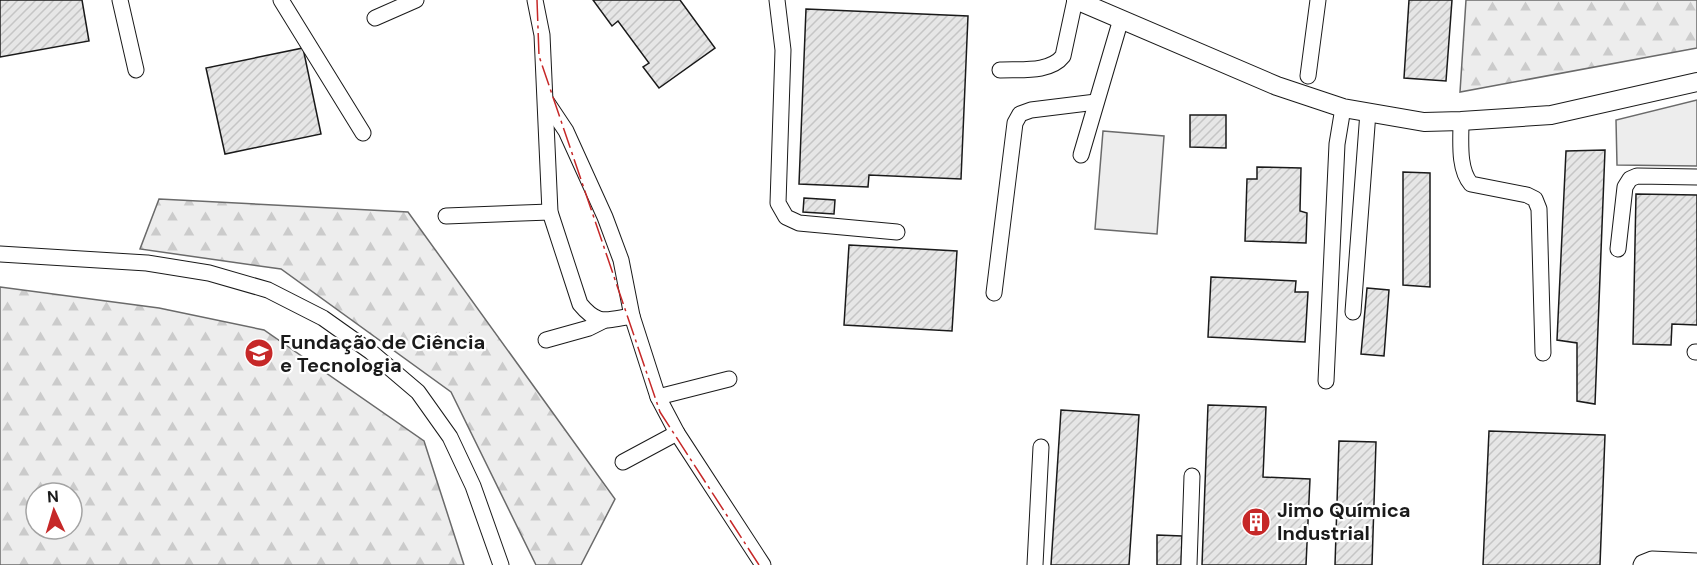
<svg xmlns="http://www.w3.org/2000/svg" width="1697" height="565" font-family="'DM Sans',sans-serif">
<defs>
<pattern id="forest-firs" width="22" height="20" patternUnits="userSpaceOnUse" patternTransform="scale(1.5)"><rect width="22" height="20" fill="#ededed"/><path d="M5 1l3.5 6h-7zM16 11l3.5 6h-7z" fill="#cbcbcb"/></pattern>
<pattern id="building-hatch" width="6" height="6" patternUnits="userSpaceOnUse" patternTransform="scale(1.5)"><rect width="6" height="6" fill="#e6e6e6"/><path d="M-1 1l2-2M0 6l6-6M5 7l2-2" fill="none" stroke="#c5c5c5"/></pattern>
</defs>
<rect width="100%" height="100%" fill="#fff"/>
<g fill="#ededed" stroke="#6a6a6a" stroke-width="1.5">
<polygon points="1697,100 1697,166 1617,165 1616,120"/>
<polygon points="1103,131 1164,136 1157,234 1095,229"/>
</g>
<g fill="url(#forest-firs)" stroke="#6a6a6a" stroke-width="1.5" fill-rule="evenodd">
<polygon points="1466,0 1697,0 1697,48 1460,92"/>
<polygon points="159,199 408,212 615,499 581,565 536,565 451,392 281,269 140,249"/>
<path d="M0,287l159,21 105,22 160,111 40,124h-464zM36,493h36v36h-36z"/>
</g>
<g fill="url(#building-hatch)" stroke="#1a1a1a" stroke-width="1.5">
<polygon points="0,0 82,0 89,41 0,57"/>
<polygon points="593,0 680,0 715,48 659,88 643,67 649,63 618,21 612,26"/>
<polygon points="1409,0 1452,0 1446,81 1404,78"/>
<polygon points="806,9 968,16 961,179 869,175 868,187 799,184"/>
<polygon points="303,48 321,134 225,154 206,68"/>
<polygon points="1190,115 1226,115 1226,148 1190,147"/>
<polygon points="1605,150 1595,404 1577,401 1577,343 1557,340 1566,151"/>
<polygon points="1257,167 1301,168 1300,211 1307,213 1306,243 1245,241 1247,179 1257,179"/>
<polygon points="1403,172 1430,173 1430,287 1403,285"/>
<polygon points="1636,194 1697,195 1697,325 1672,324 1671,345 1633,344"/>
<polygon points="804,198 835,200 834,214 803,212"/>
<polygon points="849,245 957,251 952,331 844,325"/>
<polygon points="1211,277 1296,281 1295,292 1308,292 1305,342 1208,337"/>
<polygon points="1367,288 1389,290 1384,356 1361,354"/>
<polygon points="1208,405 1266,407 1263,477 1310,479 1306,565 1202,565"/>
<polygon points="1061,410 1139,415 1129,565 1051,565"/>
<polygon points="1489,431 1605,435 1600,565 1483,565"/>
<polygon points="1339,441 1376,442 1372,565 1335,565"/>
<polygon points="1157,535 1182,536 1181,565 1157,565"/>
</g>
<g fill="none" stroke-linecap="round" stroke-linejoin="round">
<g stroke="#1a1a1a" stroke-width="17">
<g id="minor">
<polyline points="120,0 136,70"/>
<polyline points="281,0 363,133"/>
<path d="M535,0l7,35 8,177 30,92c18,22 26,16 52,12l26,81 19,36 86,132"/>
<polyline points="777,0 783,50 778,203 786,217 799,223 897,232"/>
<polyline points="375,18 416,0"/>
<path d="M1000,70c20,-1 50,3 63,-14l12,-56"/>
<polyline points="1308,76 1318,0"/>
<polyline points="546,101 566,131 605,217 621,260 632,316"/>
<path d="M1461,121c0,20 -3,48 10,63l56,11 8,4 4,10 4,144"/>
<polyline points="1081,155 1121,19"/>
<polyline points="446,216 550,212"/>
<polyline points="1618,249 1625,187 1630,179 1637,176 1697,177"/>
<polyline points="0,254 147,263 209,273 268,290 323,318 371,352 418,392 450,437 473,486 501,565"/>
<polyline points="994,293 1015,123 1020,114 1031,110 1096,102"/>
<polyline points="1353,312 1368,112"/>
<polyline points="546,340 589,328 603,321"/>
<polyline points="1695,352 1697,352"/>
<polyline points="1326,381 1337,144 1343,108"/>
<polyline points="658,397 729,379"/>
<polyline points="623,462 677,433"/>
<polyline points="1035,565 1041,447"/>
<polyline points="1189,565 1192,476"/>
<polyline points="1641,565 1642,563 1652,559 1697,561"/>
</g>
</g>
<g stroke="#1a1a1a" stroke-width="20">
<polyline id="major" points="1076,0 1277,86 1343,108 1424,122 1461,121 1551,115 1697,82"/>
</g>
<use href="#minor" stroke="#fff" stroke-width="15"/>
<use href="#major" stroke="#fff" stroke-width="18"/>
<polyline stroke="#c62828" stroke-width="1.5" stroke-dasharray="21 4.5 3 4.5" stroke-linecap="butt" points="537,0 539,56 660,412 759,565"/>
</g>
<defs>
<g id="university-disc" transform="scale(1.5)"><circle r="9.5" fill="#c62828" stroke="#fff"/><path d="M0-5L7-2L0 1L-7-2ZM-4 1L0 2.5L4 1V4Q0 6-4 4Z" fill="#fff"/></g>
<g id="building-disc" transform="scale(1.5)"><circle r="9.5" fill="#c62828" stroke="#fff"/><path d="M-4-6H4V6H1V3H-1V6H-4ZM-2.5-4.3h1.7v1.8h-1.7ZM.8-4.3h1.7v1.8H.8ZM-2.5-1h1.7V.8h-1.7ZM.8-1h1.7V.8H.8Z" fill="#fff"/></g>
</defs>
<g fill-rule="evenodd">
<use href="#university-disc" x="259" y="353"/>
<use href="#building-disc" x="1256" y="522"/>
</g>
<g text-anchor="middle" stroke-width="4.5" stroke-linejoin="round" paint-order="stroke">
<g font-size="20" font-weight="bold" fill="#1a1a1a" stroke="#fff" text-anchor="start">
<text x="280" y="349">Fundação de Ciência<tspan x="280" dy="23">e Tecnologia</tspan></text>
<text x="1277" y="517">Jimo Química<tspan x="1277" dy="23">Industrial</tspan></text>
</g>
</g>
<g transform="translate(54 511) rotate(356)"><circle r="28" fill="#ffffff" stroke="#a3a3a3" stroke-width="1.5"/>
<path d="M0-4.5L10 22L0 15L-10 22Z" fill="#c62828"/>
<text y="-9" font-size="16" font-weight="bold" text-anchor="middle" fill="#1a1a1a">N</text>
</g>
</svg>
